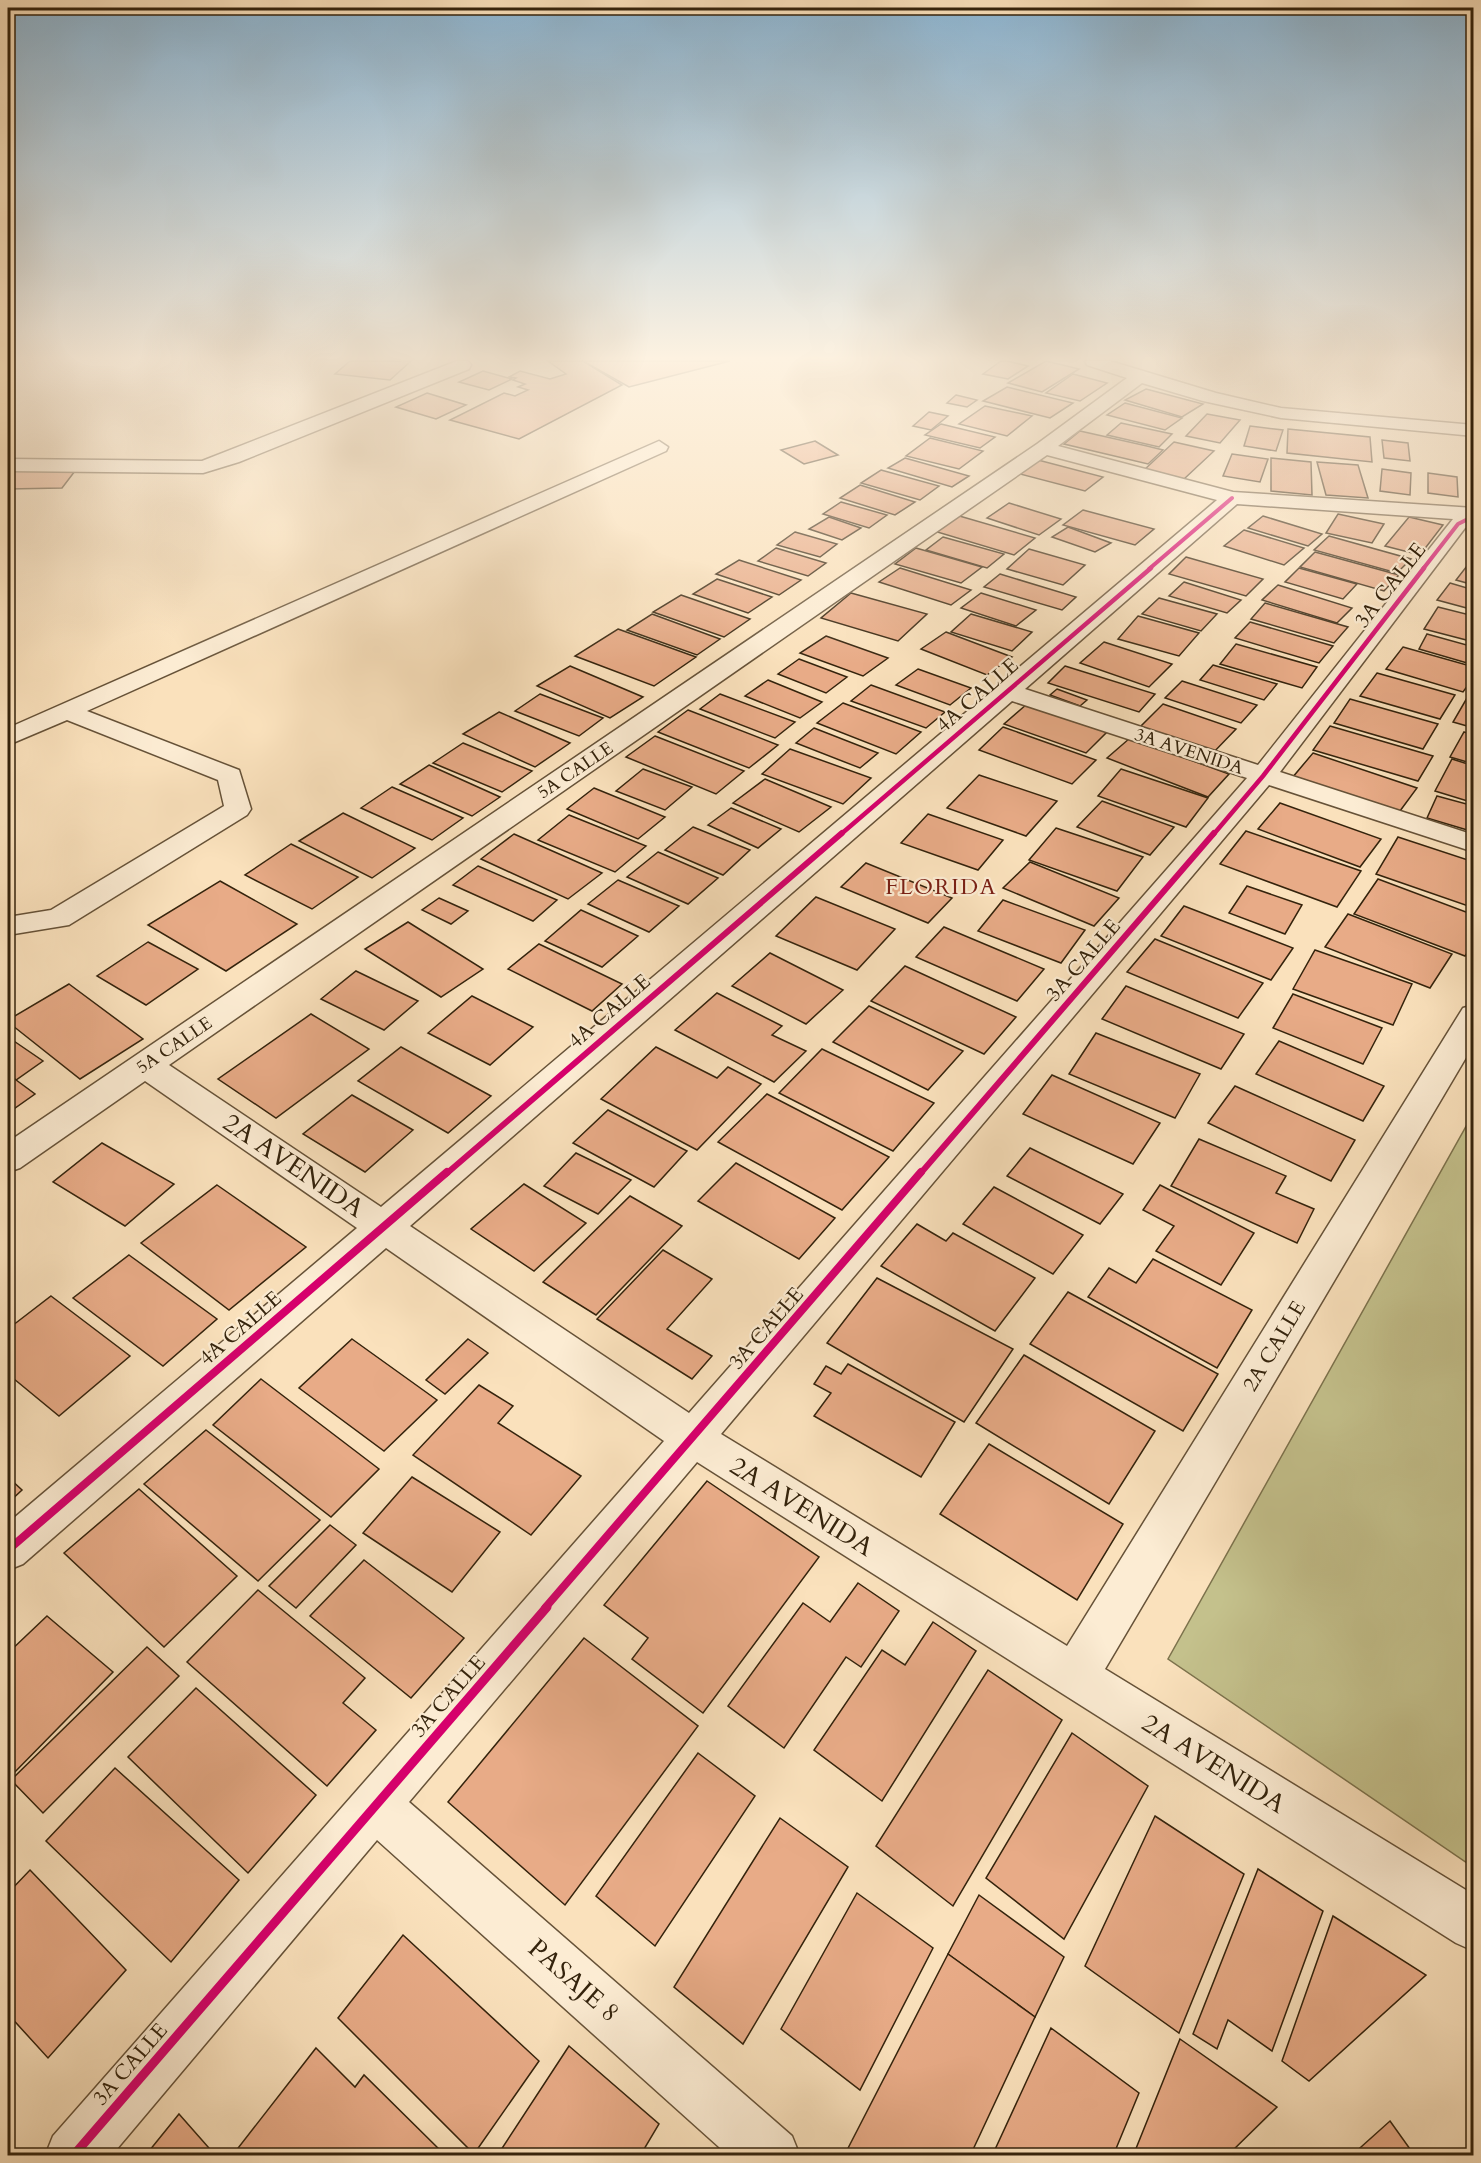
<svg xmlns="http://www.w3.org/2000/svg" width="1481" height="2163" font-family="Cardo,serif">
<rect width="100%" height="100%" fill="#fae1bc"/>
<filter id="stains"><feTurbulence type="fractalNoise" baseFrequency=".00333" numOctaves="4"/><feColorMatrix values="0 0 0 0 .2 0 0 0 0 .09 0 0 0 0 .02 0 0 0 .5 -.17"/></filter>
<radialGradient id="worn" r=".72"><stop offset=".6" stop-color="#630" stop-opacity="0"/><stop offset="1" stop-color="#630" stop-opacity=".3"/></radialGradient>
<polygon fill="#c4c18c" stroke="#7c724c" stroke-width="1.5" points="1473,1114 1473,1867 1168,1659"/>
<g fill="#e8ab87" stroke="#34230c" stroke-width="1.5">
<polygon points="350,361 411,361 390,380 335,374"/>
<polygon points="548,361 583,361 622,385 519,439 450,420 504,393 515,396 528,390 518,387 525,384 513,380 516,378 509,377 520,371 550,379 566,374"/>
<polygon points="583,361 730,361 629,387"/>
<polygon points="1001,361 1007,361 1028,366 1008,379 983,374"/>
<polygon points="1046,361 1079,369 1042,392 1008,383"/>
<polygon points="483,371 512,379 489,390 459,382"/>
<polygon points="1073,374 1107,383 1080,401 1046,393"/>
<polygon points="1007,387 1073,403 1050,418 983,401"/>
<polygon points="1146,389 1203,404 1182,417 1125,400"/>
<polygon points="427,393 466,405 436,419 396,407"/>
<polygon points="956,395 977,400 967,407 947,403"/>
<polygon points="1125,403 1182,418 1165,430 1107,415"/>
<polygon points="985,406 1032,416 1007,436 959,424"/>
<polygon points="929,412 948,416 931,430 913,426"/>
<polygon points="1207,414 1240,420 1220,443 1186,436"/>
<polygon points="1121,423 1172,434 1159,447 1107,435"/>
<polygon points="941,424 995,437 980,448 925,435"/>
<polygon points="1250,426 1283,430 1276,451 1244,446"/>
<polygon points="1288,429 1370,437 1372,462 1287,453"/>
<polygon points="1080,431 1147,446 1163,450 1148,464 1064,444"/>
<polygon points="930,438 983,451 959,469 906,456"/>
<polygon points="1382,440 1408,443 1410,461 1384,458"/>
<polygon points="815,441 838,455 804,464 781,450"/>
<polygon points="1174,442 1214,451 1184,479 1144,470"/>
<polygon points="1232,454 1268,459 1260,482 1223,476"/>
<polygon points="905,458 969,476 952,487 888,468"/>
<polygon points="1271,458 1311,462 1312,495 1271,491"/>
<polygon points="1038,460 1103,477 1085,491 1020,474"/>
<polygon points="1317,462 1358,465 1368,498 1326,495"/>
<polygon points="1382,469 1411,473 1410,495 1380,491"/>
<polygon points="881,470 939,486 920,500 861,483"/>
<polygon points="8,471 75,471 62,488 8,489"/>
<polygon points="1428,473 1457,477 1458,497 1428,493"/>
<polygon points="860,485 915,502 895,515 840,498"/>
<polygon points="841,502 887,515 869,528 823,514"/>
<polygon points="1009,503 1061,519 1039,535 987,518"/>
<polygon points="1083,510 1154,529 1135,545 1063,525"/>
<polygon points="1338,514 1384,524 1372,543 1326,533"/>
<polygon points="956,515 1035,538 1014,555 934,531"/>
<polygon points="1263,516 1322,534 1308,546 1248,528"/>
<polygon points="829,517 861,528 842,540 809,529"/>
<polygon points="1409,517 1443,525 1420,555 1385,546"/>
<polygon points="1068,527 1111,543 1095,552 1052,537"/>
<polygon points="1244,530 1304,548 1284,565 1224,546"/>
<polygon points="795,532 837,544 820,557 777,545"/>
<polygon points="1329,536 1411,559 1397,573 1314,550"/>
<polygon points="943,537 1004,554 987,568 926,550"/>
<polygon points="776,548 826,563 808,576 758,561"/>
<polygon points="916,548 982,567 961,583 895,564"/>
<polygon points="1029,549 1085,565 1063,585 1007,569"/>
<polygon points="1315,552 1399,575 1384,591 1300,567"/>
<polygon points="1186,557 1263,579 1246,596 1169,574"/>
<polygon points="739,560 801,580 779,595 716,574"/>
<polygon points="1470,562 1474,563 1474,585 1456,580"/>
<polygon points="900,568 971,590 951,605 879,582"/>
<polygon points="1299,568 1357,584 1343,599 1285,582"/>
<polygon points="1000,574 1076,597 1062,610 984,587"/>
<polygon points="717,579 772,597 748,613 693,594"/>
<polygon points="1184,582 1241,600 1227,613 1169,596"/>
<polygon points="1450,583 1474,590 1474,610 1437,600"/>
<polygon points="1278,585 1352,608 1337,623 1262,600"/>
<polygon points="851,593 927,614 898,641 821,618"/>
<polygon points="981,593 1036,610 1016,626 961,608"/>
<polygon points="681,595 750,619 724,637 653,612"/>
<polygon points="1159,598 1217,614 1201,631 1142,614"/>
<polygon points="1265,603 1348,627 1334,643 1251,619"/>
<polygon points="1438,607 1474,616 1474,642 1424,629"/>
<polygon points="652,614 720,639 697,655 627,630"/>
<polygon points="971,614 1032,632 1012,651 951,632"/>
<polygon points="1138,616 1199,633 1179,656 1118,639"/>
<polygon points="1250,622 1333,646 1319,663 1235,638"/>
<polygon points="618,629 696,657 654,686 575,656"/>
<polygon points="946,632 1012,657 987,675 921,649"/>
<polygon points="1427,634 1474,647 1474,665 1419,649"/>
<polygon points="826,636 888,658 863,676 800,653"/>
<polygon points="1104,642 1172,664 1149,687 1080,663"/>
<polygon points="1236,644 1317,667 1302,688 1220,664"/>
<polygon points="1403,647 1474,667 1474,677 1463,692 1386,669"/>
<polygon points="799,659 847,677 826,693 778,674"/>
<polygon points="1213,665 1277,684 1264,700 1200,680"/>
<polygon points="570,666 643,697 610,718 537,686"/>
<polygon points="1065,666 1155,694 1139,712 1048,683"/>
<polygon points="918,669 971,688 950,705 896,685"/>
<polygon points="1377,673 1455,695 1440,719 1360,696"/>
<polygon points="768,680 822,702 800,718 745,696"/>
<polygon points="1182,681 1257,705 1241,723 1165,698"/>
<polygon points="871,685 945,712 926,728 851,701"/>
<polygon points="1057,689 1087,700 1080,706 1050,695"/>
<polygon points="540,694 603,718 579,736 515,711"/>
<polygon points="720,694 795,722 775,738 700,709"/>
<polygon points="1467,698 1474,700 1474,728 1453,722"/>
<polygon points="1350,699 1438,724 1423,749 1334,723"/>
<polygon points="843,703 921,732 896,754 817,723"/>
<polygon points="1027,704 1107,732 1086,753 1004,724"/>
<polygon points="1163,704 1236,729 1212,754 1139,728"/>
<polygon points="688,710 778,745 749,768 658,732"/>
<polygon points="499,712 570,743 535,767 463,734"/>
<polygon points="1330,726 1433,756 1418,781 1313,750"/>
<polygon points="1003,727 1096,760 1072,784 979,750"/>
<polygon points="814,728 878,753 860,768 796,743"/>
<polygon points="1464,732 1474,735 1474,764 1450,757"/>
<polygon points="655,736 744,771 716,794 626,757"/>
<polygon points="1130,738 1229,774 1208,797 1107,758"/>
<polygon points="463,743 532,771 502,792 433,763"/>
<polygon points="790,749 871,778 843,804 762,774"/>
<polygon points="1313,753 1417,788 1397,815 1292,778"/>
<polygon points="1452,759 1474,766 1474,803 1435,791"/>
<polygon points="429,765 500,797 472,816 400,784"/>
<polygon points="643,769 692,787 665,810 616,791"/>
<polygon points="1121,769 1208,798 1186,827 1098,796"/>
<polygon points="979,775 1057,801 1026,836 947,808"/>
<polygon points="765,779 831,807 799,832 733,803"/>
<polygon points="392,787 463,818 432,840 361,808"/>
<polygon points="594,788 665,817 638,839 567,809"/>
<polygon points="1437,796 1474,806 1474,832 1427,818"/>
<polygon points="1102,801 1174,827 1150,855 1077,827"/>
<polygon points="1280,803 1381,839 1360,867 1258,829"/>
<polygon points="731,808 781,829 758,848 708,825"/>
<polygon points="343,813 415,848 372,878 299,841"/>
<polygon points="928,814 1003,840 978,870 901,843"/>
<polygon points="569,815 646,846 615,872 538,840"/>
<polygon points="693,827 750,850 723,875 665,850"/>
<polygon points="1056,828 1143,857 1117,891 1029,860"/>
<polygon points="1246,831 1361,871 1337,907 1220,864"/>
<polygon points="514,834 602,873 568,899 481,859"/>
<polygon points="1398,837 1474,862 1474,908 1376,874"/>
<polygon points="291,844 358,877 312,909 245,875"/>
<polygon points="658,852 718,878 688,904 627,877"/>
<polygon points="1030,862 1119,898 1094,926 1003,888"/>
<polygon points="866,863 952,898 928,923 841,887"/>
<polygon points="478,866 557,900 533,921 453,885"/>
<polygon points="1378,879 1474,915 1474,943 1465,956 1354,914"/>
<polygon points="618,880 646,892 679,906 649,932 588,904"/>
<polygon points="220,881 297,924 226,971 148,925"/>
<polygon points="1247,886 1302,905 1285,934 1229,913"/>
<polygon points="816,897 895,929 857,970 776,936"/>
<polygon points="439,898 468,911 451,924 422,910"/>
<polygon points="1003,900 1085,930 1061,963 978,931"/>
<polygon points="1184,906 1293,948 1271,980 1161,936"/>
<polygon points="581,910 638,936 602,967 545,941"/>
<polygon points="1348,914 1452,954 1430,988 1325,947"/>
<polygon points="408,922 483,969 441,997 365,949"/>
<polygon points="944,927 1044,969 1017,1001 916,957"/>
<polygon points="1155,939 1263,983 1238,1018 1127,972"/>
<polygon points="148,942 198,969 146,1005 97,976"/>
<polygon points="539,944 622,984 592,1011 508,969"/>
<polygon points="1315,950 1412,984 1393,1025 1293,989"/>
<polygon points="770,953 843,990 806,1024 732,986"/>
<polygon points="905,966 1016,1017 984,1054 871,1001"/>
<polygon points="356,971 418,1001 384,1030 321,999"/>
<polygon points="69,984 143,1039 80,1079 8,1022 8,1020"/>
<polygon points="1126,986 1244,1034 1221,1069 1102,1019"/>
<polygon points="717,993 782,1026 772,1035 806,1051 774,1082 675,1030"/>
<polygon points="1293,994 1382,1028 1363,1064 1273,1028"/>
<polygon points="472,996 533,1027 490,1065 428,1033"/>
<polygon points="869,1006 963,1051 928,1090 833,1042"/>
<polygon points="311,1014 369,1049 276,1118 218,1079"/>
<polygon points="1096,1033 1200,1074 1175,1118 1069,1074"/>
<polygon points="8,1037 43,1061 16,1080 8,1074"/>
<polygon points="1279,1041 1384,1086 1363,1121 1256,1074"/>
<polygon points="401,1047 491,1096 448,1133 358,1081"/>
<polygon points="656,1047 717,1078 728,1067 761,1084 697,1150 601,1099"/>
<polygon points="822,1049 934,1103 893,1151 779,1093"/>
<polygon points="8,1074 35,1094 8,1113"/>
<polygon points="1052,1075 1160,1123 1133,1164 1023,1114"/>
<polygon points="1235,1086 1355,1140 1331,1181 1208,1123"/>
<polygon points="767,1094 889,1157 842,1210 718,1142"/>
<polygon points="352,1095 413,1130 365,1172 303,1134"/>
<polygon points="608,1110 687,1151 654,1187 573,1143"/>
<polygon points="1199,1139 1286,1176 1276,1193 1314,1209 1297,1243 1171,1186"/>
<polygon points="102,1143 174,1184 125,1226 53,1182"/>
<polygon points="1030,1148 1123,1194 1100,1224 1007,1176"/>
<polygon points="576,1153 631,1180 598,1214 544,1186"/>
<polygon points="736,1163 835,1218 799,1259 698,1201"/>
<polygon points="524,1184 586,1223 534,1271 471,1229"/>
<polygon points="217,1185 306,1247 229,1310 141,1243"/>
<polygon points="1160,1185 1254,1233 1221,1285 1156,1251 1174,1226 1143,1210"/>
<polygon points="994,1187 1083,1235 1053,1274 963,1224"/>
<polygon points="630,1196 682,1226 596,1315 543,1282"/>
<polygon points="917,1224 946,1241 953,1233 1035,1278 995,1331 881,1266"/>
<polygon points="663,1250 712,1279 667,1329 712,1356 692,1379 597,1319"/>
<polygon points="129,1255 217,1319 163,1366 73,1298"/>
<polygon points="1153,1259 1252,1310 1217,1368 1088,1297 1109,1268 1136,1283"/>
<polygon points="877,1278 1013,1349 964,1422 827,1343"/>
<polygon points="1068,1292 1218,1374 1183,1431 1030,1344"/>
<polygon points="51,1296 130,1356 59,1416 8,1374 8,1329"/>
<polygon points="352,1339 437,1400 384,1451 299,1388"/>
<polygon points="468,1339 488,1353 445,1394 426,1380"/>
<polygon points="1024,1355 1155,1431 1109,1504 976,1423"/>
<polygon points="848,1364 955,1422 921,1477 814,1416 831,1393 814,1384 826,1366 841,1374"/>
<polygon points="261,1379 379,1469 331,1517 213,1425"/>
<polygon points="479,1385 513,1406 498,1423 581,1476 531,1535 413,1455"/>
<polygon points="206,1430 320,1520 258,1581 144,1484"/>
<polygon points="989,1444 1123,1524 1077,1600 940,1514"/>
<polygon points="8,1477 22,1490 8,1503"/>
<polygon points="412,1477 500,1532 452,1592 363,1533"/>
<polygon points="707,1481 819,1557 703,1713 632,1659 648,1638 604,1605"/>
<polygon points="139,1489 237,1576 164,1647 64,1553"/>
<polygon points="330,1525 356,1545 296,1608 269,1586"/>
<polygon points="364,1560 464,1638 411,1698 310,1616"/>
<polygon points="858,1583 899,1611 861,1667 846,1657 784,1748 728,1706 803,1603 830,1622"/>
<polygon points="258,1590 365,1678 343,1703 376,1730 327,1786 187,1662"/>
<polygon points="47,1616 113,1672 8,1779 8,1653"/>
<polygon points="933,1622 976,1651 882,1801 814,1750 882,1650 905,1665"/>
<polygon points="584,1638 698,1726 565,1905 448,1802"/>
<polygon points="147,1647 179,1676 43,1813 11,1780"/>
<polygon points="988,1670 1062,1720 953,1906 876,1846"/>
<polygon points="196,1688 316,1795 248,1873 128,1757"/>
<polygon points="1072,1733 1148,1786 1064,1939 986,1878"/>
<polygon points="698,1753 755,1796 655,1946 596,1896"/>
<polygon points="115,1768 239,1880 171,1962 46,1841"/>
<polygon points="1155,1816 1244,1874 1179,2033 1085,1966"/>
<polygon points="780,1818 848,1867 743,2044 674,1987"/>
<polygon points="1258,1869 1323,1911 1272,2051 1228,2020 1217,2049 1193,2034"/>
<polygon points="30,1870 126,1970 48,2058 8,2014 8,1893"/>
<polygon points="857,1893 933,1948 860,2090 781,2029"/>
<polygon points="979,1895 1064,1957 1035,2017 948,1954"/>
<polygon points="1333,1916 1426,1975 1309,2081 1282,2061"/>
<polygon points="403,1935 539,2061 474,2154 338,2018"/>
<polygon points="948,1954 1035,2017 970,2156 844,2156"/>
<polygon points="1051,2028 1139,2093 1113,2156 992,2156"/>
<polygon points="1180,2039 1277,2107 1227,2156 1133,2156"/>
<polygon points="569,2046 659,2124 640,2156 497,2156"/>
<polygon points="316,2048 355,2087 364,2075 446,2156 238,2156 235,2152"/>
<polygon points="179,2114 216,2156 145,2156"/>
<polygon points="1390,2121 1415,2156 1351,2156"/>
</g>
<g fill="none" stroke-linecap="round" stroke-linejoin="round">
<g stroke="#665238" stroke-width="3">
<g id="minor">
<polygon points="457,361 468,361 471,365 469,369 239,462 203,473 8,471 8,459 202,461"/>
<path d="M1085,361h25l106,32 65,15 193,17v11l-193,-18 -78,-17 -61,-18 -84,63 175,46 241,16v16l-9,4 -185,244 194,63v17l-205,-67 -548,649 346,212 396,-638 11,-3v39l-369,625 369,226v56l-18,-8 -759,-481 -288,340 383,334 8,20h-71l-352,-316 -266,316h-66l8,-20 611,-695 -278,-193 -363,316 -15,6v-47l349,-295 -212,-147 -125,87 -12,4v-30l1029,-698 90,-66 -40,-13zM1047,455l170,45 -836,707 -212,-142zM1237,504l216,15 -195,246 -233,-76zM1012,701l235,77 -558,635 -279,-187z"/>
<polygon points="659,441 668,447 666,451 87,711 239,770 251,809 247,815 69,925 8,935 8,917 51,910 224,806 218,780 67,720 8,745 8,728"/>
</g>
</g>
<use href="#minor" fill="#fcecd3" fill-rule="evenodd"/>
<g stroke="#fcecd3" stroke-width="6">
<g id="cycleway-far4">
<polyline points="1149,569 1232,498"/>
<polyline points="1423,569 1458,524 1474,516"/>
</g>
</g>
<g stroke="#fcecd3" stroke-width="8">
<g id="cycleway-far3">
<polyline points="840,835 1151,568"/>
<polyline points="1213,835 1263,776 1424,568"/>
</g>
</g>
<g stroke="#fcecd3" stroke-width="10">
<g id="cycleway-far2">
<polyline points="446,1174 842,833"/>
<polyline points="920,1174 1214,833"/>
</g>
</g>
<g stroke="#fcecd3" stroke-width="11">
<g id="cycleway-far1">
<polyline points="8,1550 447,1172"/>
<polyline points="545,1608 921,1172"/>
</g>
</g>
<g stroke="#fcecd3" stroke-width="13">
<polyline id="cycleway" points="73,2156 547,1607"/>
</g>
<use href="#cycleway-far4" stroke="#d6006c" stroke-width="4"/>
<use href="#cycleway-far3" stroke="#d6006c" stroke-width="4.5"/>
<use href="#cycleway-far2" stroke="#d6006c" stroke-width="6"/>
<use href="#cycleway-far1" stroke="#d6006c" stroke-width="8"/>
<use href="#cycleway" stroke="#d6006c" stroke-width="9"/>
</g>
<linearGradient id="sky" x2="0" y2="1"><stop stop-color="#8cb7d6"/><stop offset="0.54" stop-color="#fdf2e1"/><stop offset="1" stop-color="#fdf2e1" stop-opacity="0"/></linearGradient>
<rect width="1481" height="664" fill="url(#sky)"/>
<g text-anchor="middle" stroke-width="4.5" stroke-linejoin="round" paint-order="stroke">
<g font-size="18" fill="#34230c" stroke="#fcecd3">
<text transform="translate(1189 751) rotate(18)" y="6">3A AVENIDA</text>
<text transform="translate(575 770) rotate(-34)" y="6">5A CALLE</text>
<text transform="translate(174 1045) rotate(-34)" y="6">5A CALLE</text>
</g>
<g font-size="21" fill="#34230c" stroke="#fcecd3">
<text transform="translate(1390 585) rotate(-52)" y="7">3A CALLE</text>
<text transform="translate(977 695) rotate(-41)" y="7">4A CALLE</text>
<text transform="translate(1083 960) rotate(-49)" y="7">3A CALLE</text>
<text transform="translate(609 1011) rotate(-41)" y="7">4A CALLE</text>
<text transform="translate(240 1328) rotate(-41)" y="7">4A CALLE</text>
<text transform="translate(766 1328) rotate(-49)" y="7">3A CALLE</text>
<text transform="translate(1274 1346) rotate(-59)" y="7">2A CALLE</text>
<text transform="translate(448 1696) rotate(-49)" y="7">3A CALLE</text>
<text transform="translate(130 2064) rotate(-49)" y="7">3A CALLE</text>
</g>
<g font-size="22" letter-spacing="1.5" fill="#7a1f14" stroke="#fcecd3">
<text x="941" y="894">FLORIDA</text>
</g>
<g font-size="26" fill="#34230c" stroke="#fcecd3">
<text transform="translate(294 1165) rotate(34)" y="9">2A AVENIDA</text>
<text transform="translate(802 1506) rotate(32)" y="9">2A AVENIDA</text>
<text transform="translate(1214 1763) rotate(32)" y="9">2A AVENIDA</text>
<text transform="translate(574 1980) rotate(41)" y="9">PASAJE 8</text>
</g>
</g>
<rect width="1481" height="2163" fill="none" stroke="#fae1bc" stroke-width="30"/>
<rect x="9" y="9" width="1463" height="2145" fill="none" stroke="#34230c" stroke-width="3"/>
<rect x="15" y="15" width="1451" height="2133" fill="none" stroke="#34230c" stroke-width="1.5"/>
<rect width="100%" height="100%" filter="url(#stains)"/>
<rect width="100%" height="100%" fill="url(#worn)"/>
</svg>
